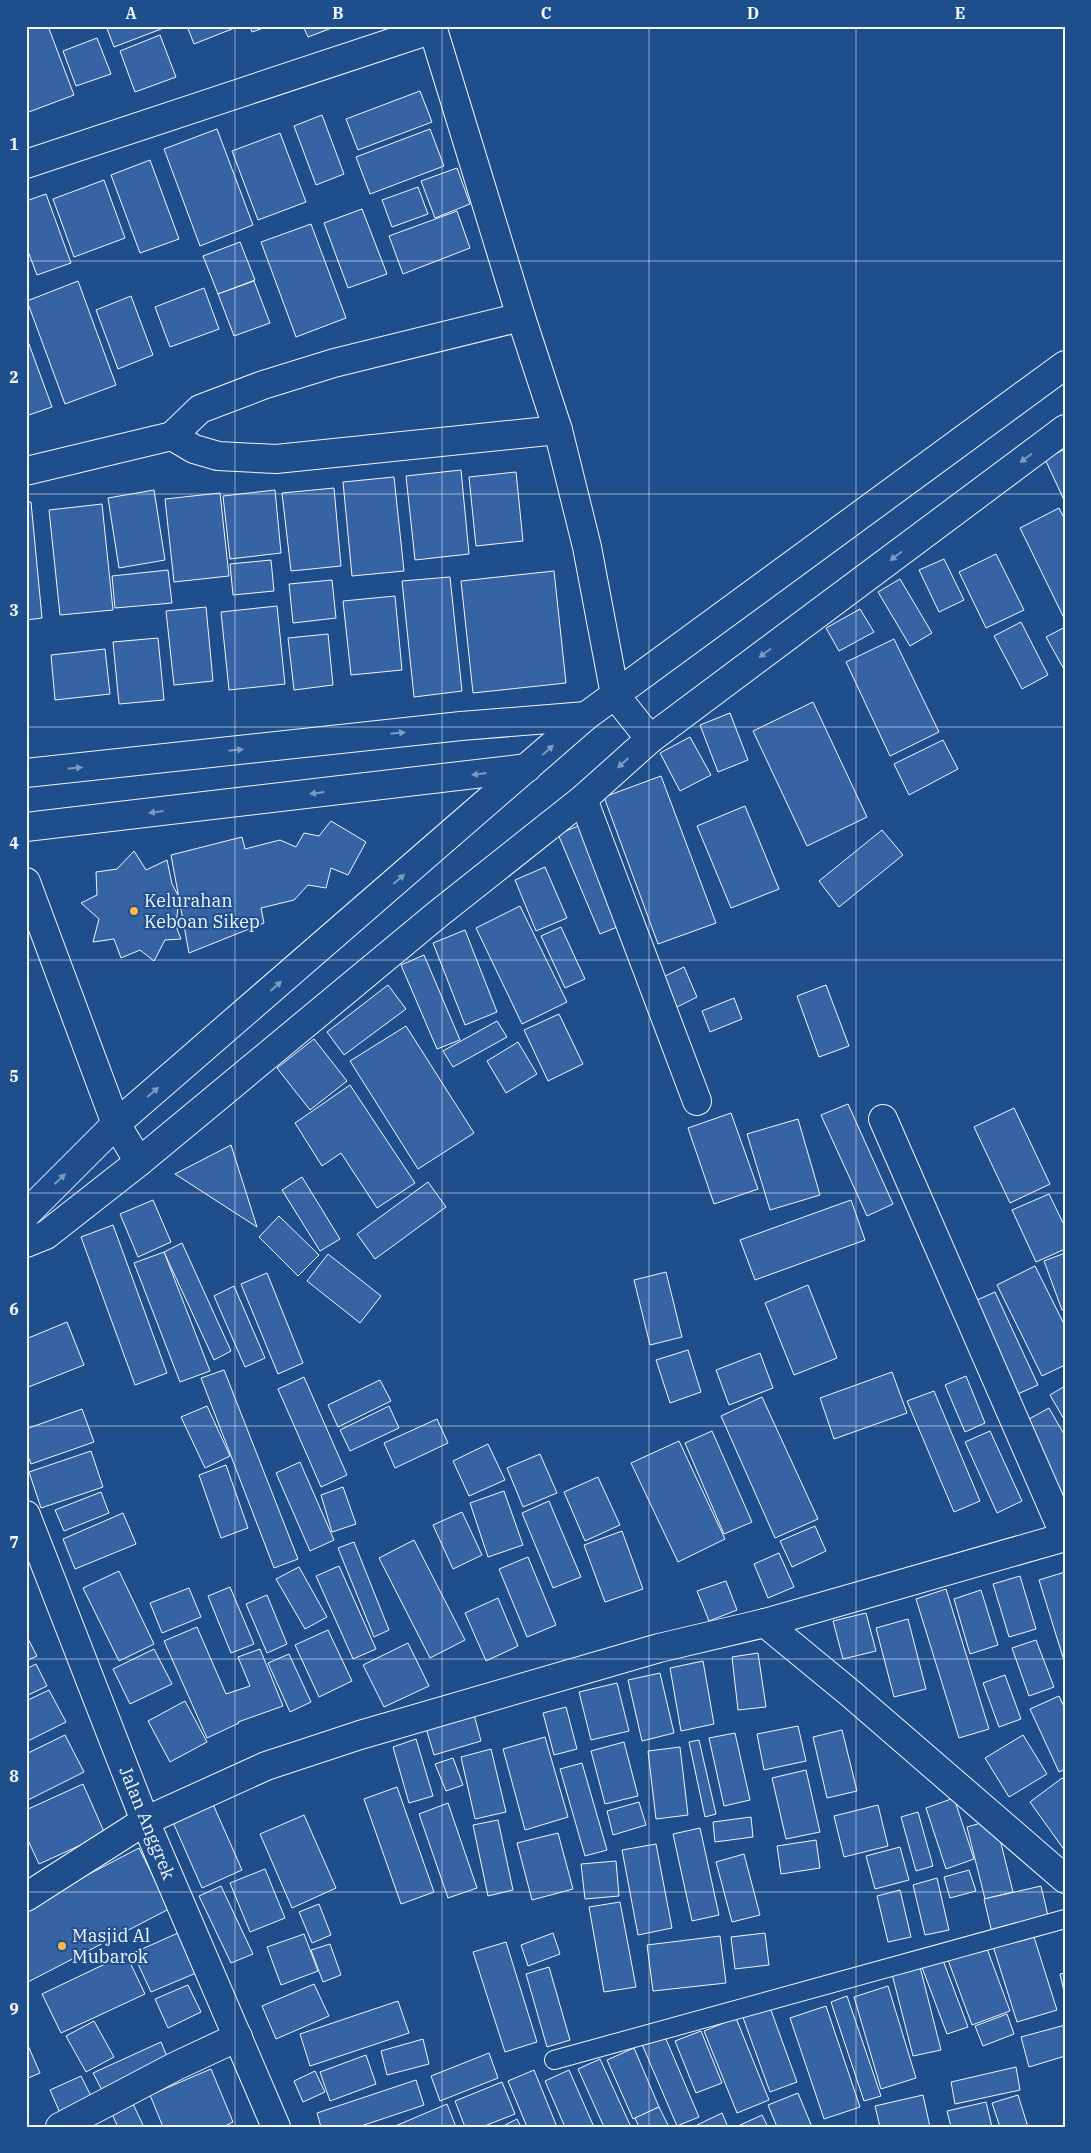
<svg xmlns="http://www.w3.org/2000/svg" width="1091" height="2153" font-family="'IBM Plex Serif',serif">
<rect width="100%" height="100%" fill="#1f4e8c"/>
<g fill="#3563a3" stroke="#f2f6ff">
<polygon points="33,26 48,26 74,95 26,113 26,29"/>
<polygon points="106,26 169,26 114,47"/>
<polygon points="187,26 237,26 237,27 194,44"/>
<polygon points="250,26 269,26 252,32"/>
<polygon points="303,26 337,26 308,37"/>
<polygon points="160,35 176,77 135,92 120,51"/>
<polygon points="97,38 111,74 76,86 63,51"/>
<polygon points="420,91 432,122 358,150 346,119"/>
<polygon points="322,115 344,174 316,185 294,126"/>
<polygon points="217,129 253,225 200,246 164,149"/>
<polygon points="430,129 444,166 370,194 356,157"/>
<polygon points="280,133 306,202 258,220 232,151"/>
<polygon points="150,160 179,239 140,253 111,175"/>
<polygon points="457,168 470,204 435,218 421,181"/>
<polygon points="104,180 125,238 74,257 53,199"/>
<polygon points="418,187 428,214 392,227 382,200"/>
<polygon points="46,194 71,263 37,275 26,246 26,201"/>
<polygon points="362,209 387,274 348,288 324,223"/>
<polygon points="457,211 470,248 403,274 389,236"/>
<polygon points="311,224 346,318 296,337 261,242"/>
<polygon points="240,242 255,280 218,294 203,256"/>
<polygon points="78,281 116,385 65,404 27,301"/>
<polygon points="254,281 270,323 234,336 218,294"/>
<polygon points="204,288 219,329 170,347 155,307"/>
<polygon points="131,296 153,355 118,369 96,310"/>
<polygon points="26,336 52,407 26,416"/>
<polygon points="1065,449 1065,500 1064,500 1045,459"/>
<polygon points="461,470 469,554 415,560 406,476"/>
<polygon points="516,472 523,541 476,546 469,477"/>
<polygon points="394,477 404,571 352,576 343,482"/>
<polygon points="334,488 341,566 291,571 282,493"/>
<polygon points="154,490 165,560 119,568 108,498"/>
<polygon points="275,490 281,553 230,559 223,496"/>
<polygon points="220,493 229,576 174,582 165,499"/>
<polygon points="26,502 31,502 42,618 26,620"/>
<polygon points="102,504 113,610 60,615 49,510"/>
<polygon points="1059,508 1065,520 1064,618 1020,528"/>
<polygon points="996,554 1024,610 986,628 959,572"/>
<polygon points="944,559 964,600 939,612 919,570"/>
<polygon points="271,560 274,591 233,595 230,564"/>
<polygon points="168,570 172,603 115,608 112,576"/>
<polygon points="554,571 566,683 473,693 461,581"/>
<polygon points="450,577 462,691 414,697 402,581"/>
<polygon points="900,579 932,633 910,646 878,592"/>
<polygon points="332,580 336,618 293,623 289,584"/>
<polygon points="395,596 402,670 351,675 343,601"/>
<polygon points="277,606 285,684 229,690 221,612"/>
<polygon points="206,607 213,681 174,685 166,611"/>
<polygon points="860,609 874,632 839,651 826,628"/>
<polygon points="1021,622 1048,675 1022,689 994,636"/>
<polygon points="1065,627 1065,671 1046,637"/>
<polygon points="328,634 333,685 294,690 288,638"/>
<polygon points="158,638 164,700 119,704 113,642"/>
<polygon points="894,639 939,732 890,756 846,662"/>
<polygon points="105,649 110,694 55,700 51,655"/>
<polygon points="813,702 867,817 807,846 753,731"/>
<polygon points="730,713 748,760 718,772 700,725"/>
<polygon points="690,737 711,775 680,791 660,753"/>
<polygon points="943,740 958,769 909,795 894,764"/>
<polygon points="661,776 716,923 658,944 604,797"/>
<polygon points="745,806 779,889 731,908 697,826"/>
<polygon points="331,821 366,842 348,875 331,868 326,888 308,885 294,900 261,908 264,923 189,953 171,855 242,837 245,849 280,840 296,847 304,833 319,836"/>
<polygon points="586,823 627,923 600,934 558,834"/>
<polygon points="882,830 903,855 839,907 819,881"/>
<polygon points="134,851 146,870 167,860 172,884 179,897 176,926 181,939 165,940 154,961 140,950 121,958 114,939 93,942 99,919 81,903 97,895 96,872 117,869"/>
<polygon points="545,867 567,918 536,931 515,880"/>
<polygon points="520,906 567,1002 522,1024 476,928"/>
<polygon points="561,927 585,979 565,988 541,936"/>
<polygon points="465,930 497,1012 465,1025 433,943"/>
<polygon points="424,955 460,1040 437,1049 401,965"/>
<polygon points="684,967 697,997 669,1011 655,981"/>
<polygon points="388,985 406,1009 344,1055 327,1032"/>
<polygon points="826,985 849,1046 819,1057 797,996"/>
<polygon points="734,998 742,1019 710,1032 702,1011"/>
<polygon points="559,1014 583,1064 548,1081 524,1030"/>
<polygon points="497,1021 507,1037 453,1067 443,1051"/>
<polygon points="406,1026 474,1133 418,1169 350,1061"/>
<polygon points="314,1039 347,1081 310,1110 277,1068"/>
<polygon points="518,1042 537,1074 506,1093 487,1061"/>
<polygon points="350,1085 415,1183 377,1208 341,1153 322,1166 295,1123"/>
<polygon points="848,1104 893,1204 867,1216 821,1115"/>
<polygon points="1014,1108 1050,1184 1010,1203 974,1127"/>
<polygon points="731,1113 758,1189 714,1204 688,1128"/>
<polygon points="798,1119 820,1195 770,1210 747,1134"/>
<polygon points="231,1145 257,1227 175,1174"/>
<polygon points="302,1177 340,1239 320,1251 282,1190"/>
<polygon points="428,1182 446,1207 375,1259 357,1234"/>
<polygon points="1049,1194 1065,1227 1065,1249 1036,1262 1012,1210"/>
<polygon points="153,1200 171,1242 138,1257 120,1214"/>
<polygon points="851,1200 865,1240 755,1280 740,1240"/>
<polygon points="279,1216 319,1255 298,1276 259,1237"/>
<polygon points="113,1225 167,1373 135,1385 81,1237"/>
<polygon points="182,1243 231,1351 214,1360 164,1252"/>
<polygon points="164,1252 210,1371 180,1382 134,1263"/>
<polygon points="1065,1253 1065,1309 1062,1310 1044,1261"/>
<polygon points="328,1254 381,1296 360,1323 307,1281"/>
<polygon points="1035,1266 1065,1326 1065,1365 1042,1376 997,1285"/>
<polygon points="666,1272 682,1337 650,1345 634,1280"/>
<polygon points="267,1273 303,1363 278,1374 241,1284"/>
<polygon points="808,1285 837,1358 794,1375 765,1303"/>
<polygon points="234,1286 265,1358 245,1367 214,1296"/>
<polygon points="995,1292 1038,1385 1011,1397 968,1304"/>
<polygon points="67,1322 84,1365 26,1388 26,1339"/>
<polygon points="688,1350 701,1392 670,1403 656,1360"/>
<polygon points="760,1353 773,1388 729,1405 716,1370"/>
<polygon points="224,1370 298,1559 274,1568 201,1378"/>
<polygon points="892,1372 907,1413 834,1439 820,1398"/>
<polygon points="966,1376 985,1423 965,1432 945,1385"/>
<polygon points="304,1377 347,1475 321,1487 278,1389"/>
<polygon points="380,1380 391,1401 338,1427 328,1405"/>
<polygon points="1065,1386 1065,1421 1050,1395"/>
<polygon points="934,1391 980,1501 954,1512 907,1401"/>
<polygon points="762,1397 818,1519 775,1538 721,1416"/>
<polygon points="207,1406 230,1456 205,1468 181,1417"/>
<polygon points="389,1406 399,1428 350,1451 340,1430"/>
<polygon points="1049,1408 1065,1436 1065,1499 1062,1500 1020,1424"/>
<polygon points="82,1409 94,1442 31,1464 26,1451 26,1429"/>
<polygon points="437,1419 448,1443 395,1468 384,1443"/>
<polygon points="712,1431 752,1522 724,1534 685,1443"/>
<polygon points="990,1431 1022,1501 997,1513 965,1442"/>
<polygon points="679,1441 725,1539 678,1562 631,1463"/>
<polygon points="488,1444 505,1480 469,1496 453,1461"/>
<polygon points="91,1451 103,1487 41,1508 29,1472"/>
<polygon points="540,1454 557,1493 523,1507 507,1468"/>
<polygon points="300,1462 334,1540 310,1551 276,1473"/>
<polygon points="226,1465 248,1528 221,1538 199,1475"/>
<polygon points="598,1477 620,1525 585,1541 564,1492"/>
<polygon points="343,1487 356,1524 332,1532 321,1495"/>
<polygon points="504,1491 523,1545 488,1557 470,1503"/>
<polygon points="101,1492 109,1513 64,1531 55,1510"/>
<polygon points="549,1501 581,1577 553,1588 522,1513"/>
<polygon points="462,1512 482,1555 453,1569 433,1525"/>
<polygon points="123,1513 136,1544 75,1569 63,1539"/>
<polygon points="815,1526 826,1551 792,1567 780,1541"/>
<polygon points="622,1531 643,1589 605,1602 584,1545"/>
<polygon points="414,1540 465,1640 430,1658 379,1558"/>
<polygon points="354,1542 389,1630 374,1637 338,1548"/>
<polygon points="779,1553 794,1587 768,1598 754,1564"/>
<polygon points="528,1557 556,1625 527,1637 499,1569"/>
<polygon points="339,1566 376,1649 353,1659 316,1576"/>
<polygon points="299,1567 327,1617 305,1629 276,1579"/>
<polygon points="119,1571 154,1644 119,1661 83,1588"/>
<polygon points="1065,1572 1065,1664 1039,1580"/>
<polygon points="1020,1576 1036,1629 1009,1637 993,1584"/>
<polygon points="726,1581 737,1610 709,1621 697,1591"/>
<polygon points="230,1587 254,1644 231,1653 208,1596"/>
<polygon points="189,1588 201,1617 162,1633 150,1603"/>
<polygon points="946,1589 989,1729 959,1738 916,1599"/>
<polygon points="981,1590 998,1645 970,1654 954,1599"/>
<polygon points="267,1595 287,1644 267,1653 246,1604"/>
<polygon points="498,1598 518,1646 486,1661 465,1613"/>
<polygon points="866,1613 876,1651 843,1659 833,1621"/>
<polygon points="908,1619 926,1689 894,1697 876,1628"/>
<polygon points="197,1627 226,1694 250,1686 238,1657 260,1649 283,1706 238,1722 239,1723 207,1738 164,1641"/>
<polygon points="328,1630 352,1681 319,1697 295,1645"/>
<polygon points="26,1635 37,1656 26,1661"/>
<polygon points="1036,1640 1054,1687 1029,1696 1012,1648"/>
<polygon points="408,1643 429,1686 384,1707 363,1665"/>
<polygon points="154,1649 172,1684 130,1704 113,1669"/>
<polygon points="758,1653 766,1707 738,1710 732,1657"/>
<polygon points="289,1654 311,1702 290,1712 268,1663"/>
<polygon points="703,1661 714,1724 681,1731 670,1668"/>
<polygon points="36,1664 47,1686 26,1696 26,1669"/>
<polygon points="660,1673 674,1733 642,1741 628,1680"/>
<polygon points="1005,1675 1021,1719 999,1727 983,1683"/>
<polygon points="617,1683 629,1731 591,1740 579,1692"/>
<polygon points="49,1690 66,1722 26,1742 26,1701"/>
<polygon points="1059,1696 1065,1709 1065,1769 1059,1772 1030,1709"/>
<polygon points="185,1701 207,1742 170,1762 148,1721"/>
<polygon points="566,1707 577,1749 554,1755 543,1713"/>
<polygon points="473,1711 481,1741 434,1755 425,1725"/>
<polygon points="798,1726 806,1761 764,1770 757,1734"/>
<polygon points="842,1730 857,1791 827,1798 813,1737"/>
<polygon points="735,1733 750,1800 724,1806 709,1738"/>
<polygon points="65,1735 84,1772 26,1801 26,1754"/>
<polygon points="1023,1735 1047,1774 1009,1797 985,1758"/>
<polygon points="545,1737 568,1817 525,1830 503,1749"/>
<polygon points="416,1739 433,1796 409,1803 393,1747"/>
<polygon points="699,1740 716,1814 705,1817 689,1742"/>
<polygon points="624,1742 638,1796 605,1804 591,1751"/>
<polygon points="680,1747 688,1815 656,1819 648,1751"/>
<polygon points="491,1749 506,1812 475,1819 461,1757"/>
<polygon points="453,1758 463,1785 446,1791 435,1764"/>
<polygon points="582,1763 607,1850 585,1856 560,1769"/>
<polygon points="806,1770 820,1832 786,1839 772,1778"/>
<polygon points="1062,1778 1065,1781 1065,1851 1030,1802"/>
<polygon points="83,1784 105,1834 39,1864 26,1836 26,1810"/>
<polygon points="397,1787 434,1892 401,1904 364,1799"/>
<polygon points="954,1798 974,1859 946,1869 926,1808"/>
<polygon points="212,1802 242,1870 202,1888 172,1820"/>
<polygon points="639,1802 646,1825 613,1835 607,1811"/>
<polygon points="448,1803 477,1888 448,1898 419,1814"/>
<polygon points="878,1805 888,1846 844,1857 834,1816"/>
<polygon points="918,1812 933,1866 916,1871 901,1817"/>
<polygon points="304,1815 336,1888 292,1908 260,1834"/>
<polygon points="751,1817 753,1837 715,1842 713,1822"/>
<polygon points="995,1819 1013,1892 985,1899 967,1827"/>
<polygon points="498,1820 513,1890 488,1896 473,1825"/>
<polygon points="700,1828 719,1915 692,1921 673,1834"/>
<polygon points="558,1833 573,1889 532,1900 517,1843"/>
<polygon points="816,1840 820,1868 781,1874 777,1846"/>
<polygon points="656,1844 672,1928 638,1935 622,1850"/>
<polygon points="900,1847 909,1880 875,1889 866,1856"/>
<polygon points="139,1848 169,1909 26,1983 26,1907"/>
<polygon points="744,1854 760,1915 732,1922 716,1862"/>
<polygon points="616,1861 619,1896 585,1899 581,1864"/>
<polygon points="265,1869 285,1918 250,1932 230,1883"/>
<polygon points="969,1870 976,1891 950,1898 944,1877"/>
<polygon points="937,1878 949,1930 925,1935 913,1885"/>
<polygon points="221,1886 253,1954 231,1963 199,1896"/>
<polygon points="1041,1886 1049,1920 992,1933 984,1899"/>
<polygon points="900,1890 911,1937 888,1942 877,1896"/>
<polygon points="620,1902 636,1987 604,1992 589,1907"/>
<polygon points="319,1904 331,1935 312,1943 299,1912"/>
<polygon points="178,1933 196,1973 151,1992 133,1953"/>
<polygon points="553,1933 560,1954 528,1966 521,1945"/>
<polygon points="765,1933 769,1965 735,1969 731,1937"/>
<polygon points="304,1934 318,1971 281,1985 267,1947"/>
<polygon points="1033,1934 1057,2010 1017,2022 993,1946"/>
<polygon points="720,1936 726,1983 653,1991 647,1945"/>
<polygon points="506,1942 537,2042 505,2052 473,1952"/>
<polygon points="330,1944 341,1975 323,1982 311,1950"/>
<polygon points="986,1946 1010,2011 972,2025 948,1960"/>
<polygon points="126,1954 145,1994 61,2033 42,1994"/>
<polygon points="941,1955 968,2027 947,2034 920,1962"/>
<polygon points="549,1967 570,2040 547,2047 526,1974"/>
<polygon points="920,1967 941,2050 913,2056 892,1974"/>
<polygon points="1065,1973 1065,1996 1060,1974"/>
<polygon points="314,1984 329,2016 276,2039 262,2006"/>
<polygon points="188,1985 201,2012 168,2028 155,1999"/>
<polygon points="888,1986 916,2078 881,2089 854,1997"/>
<polygon points="847,1996 881,2096 864,2101 831,2002"/>
<polygon points="398,2001 409,2033 310,2066 300,2034"/>
<polygon points="768,2002 797,2082 770,2092 741,2012"/>
<polygon points="826,2006 860,2107 824,2119 790,2018"/>
<polygon points="1007,2014 1014,2034 983,2046 975,2026"/>
<polygon points="736,2018 769,2100 737,2113 704,2031"/>
<polygon points="94,2021 114,2057 86,2072 66,2036"/>
<polygon points="1065,2025 1065,2056 1029,2067 1021,2037"/>
<polygon points="701,2031 722,2083 696,2093 675,2041"/>
<polygon points="663,2032 699,2117 677,2126 641,2042"/>
<polygon points="423,2039 429,2064 387,2075 381,2051"/>
<polygon points="26,2041 40,2073 26,2079"/>
<polygon points="161,2042 168,2059 102,2090 93,2073"/>
<polygon points="634,2048 659,2107 633,2119 607,2060"/>
<polygon points="489,2053 498,2078 440,2101 431,2076"/>
<polygon points="366,2055 376,2084 330,2101 320,2072"/>
<polygon points="600,2059 631,2127 604,2127 578,2069"/>
<polygon points="1016,2067 1020,2090 955,2104 951,2082"/>
<polygon points="211,2069 233,2122 223,2127 163,2127 150,2095"/>
<polygon points="534,2070 557,2127 527,2127 508,2081"/>
<polygon points="569,2070 594,2127 565,2127 545,2081"/>
<polygon points="315,2071 325,2092 303,2102 294,2081"/>
<polygon points="81,2076 92,2098 60,2113 50,2090"/>
<polygon points="416,2080 424,2105 358,2127 321,2127 317,2113"/>
<polygon points="502,2082 515,2114 482,2127 465,2127 455,2101"/>
<polygon points="798,2093 812,2127 777,2127 768,2105"/>
<polygon points="923,2095 930,2127 880,2127 875,2106"/>
<polygon points="1018,2095 1028,2127 1000,2127 992,2103"/>
<polygon points="132,2102 144,2127 118,2127 111,2112"/>
<polygon points="986,2102 992,2127 951,2127 947,2111"/>
<polygon points="447,2104 456,2127 393,2127"/>
<polygon points="659,2107 669,2127 639,2127 635,2118"/>
<polygon points="722,2113 728,2127 698,2127 697,2125"/>
<polygon points="762,2115 768,2127 738,2127 738,2126"/>
<polygon points="517,2119 521,2127 501,2127"/>
</g>
<g fill="none" stroke-linecap="round" stroke-linejoin="round">
<g stroke="#f2f6ff" stroke-width="20">
<polyline id="lane" points="554,2060 1065,1919"/>
</g>
<g stroke="#f2f6ff" stroke-width="30">
<g id="street">
<polyline points="432,26 521,317 558,430 587,547 615,695 650,739"/>
<polyline points="26,164 433,29"/>
<polyline points="172,436 194,449 218,456 276,459 558,430"/>
<polyline points="26,471 172,436 200,409 263,385 334,363 521,317"/>
<polyline points="26,773 461,726 586,716"/>
<polyline points="583,799 697,1101"/>
<polyline points="26,827 527,768"/>
<polyline points="26,882 116,1124 139,1162"/>
<polyline points="883,1119 1065,1536"/>
<polyline points="26,1214 116,1124 586,716 1065,365"/>
<polyline points="26,1243 46,1235 139,1162 438,914 583,799 650,739 1065,429"/>
<polyline points="26,1515 145,1821 276,2127"/>
<polyline points="765,1623 850,1693 1065,1879"/>
<polyline points="26,1897 145,1821 266,1766 360,1735 659,1648 765,1623 1065,1537"/>
<polyline points="60,2127 176,2066 238,2037"/>
</g>
</g>
<use href="#lane" stroke="#1f4e8c" stroke-width="18"/>
<use href="#street" stroke="#1f4e8c" stroke-width="28"/>
</g>
<defs><path id="oneway-solid" d="M-6-.8H1V-3.2L6.5 0L1 3.2V.8H-6Z" transform="scale(1.25)"/></defs>
<g fill="#7e9ac0">
<use href="#oneway-solid" transform="translate(1026 458) rotate(143)"/>
<use href="#oneway-solid" transform="translate(896 556) rotate(143)"/>
<use href="#oneway-solid" transform="translate(765 653) rotate(143)"/>
<use href="#oneway-solid" transform="translate(398 733) rotate(-6)"/>
<use href="#oneway-solid" transform="translate(236 750) rotate(-6)"/>
<use href="#oneway-solid" transform="translate(548 750) rotate(-42)"/>
<use href="#oneway-solid" transform="translate(623 763) rotate(138)"/>
<use href="#oneway-solid" transform="translate(75 768) rotate(-6)"/>
<use href="#oneway-solid" transform="translate(479 774) rotate(173)"/>
<use href="#oneway-solid" transform="translate(317 793) rotate(173)"/>
<use href="#oneway-solid" transform="translate(156 812) rotate(173)"/>
<use href="#oneway-solid" transform="translate(399 879) rotate(-41)"/>
<use href="#oneway-solid" transform="translate(276 986) rotate(-41)"/>
<use href="#oneway-solid" transform="translate(153 1092) rotate(-41)"/>
<use href="#oneway-solid" transform="translate(60 1179) rotate(-44)"/>
</g>
<path fill="none" stroke="#f2f6ff" stroke-width="1" stroke-opacity="0.55" d="M235,26v2101M442,26v2101M649,26v2101M856,26v2101M26,261h1039M26,494h1039M26,727h1039M26,960h1039M26,1193h1039M26,1426h1039M26,1659h1039M26,1892h1039"/>
<g fill="#ffb74d" stroke="#1f4e8c" stroke-width="2">
<circle cx="134" cy="911" r="5"/>
<circle cx="62" cy="1946" r="5"/>
</g>
<g text-anchor="middle" stroke-width="4" stroke-linejoin="round" paint-order="stroke">
<g font-size="18" fill="#f2f6ff" stroke="#1f4e8c" text-anchor="start">
<text x="144" y="907">Kelurahan<tspan x="144" dy="21">Keboan Sikep</tspan></text>
<text x="72" y="1942">Masjid Al<tspan x="72" dy="21">Mubarok</tspan></text>
</g>
<g font-size="18" fill="#f2f6ff" stroke="#1f4e8c">
<text transform="translate(147 1823) rotate(68)" y="6">Jalan Anggrek</text>
</g>
</g>
<rect width="1091" height="2153" fill="none" stroke="#1f4e8c" stroke-width="55"/>
<rect x="28" y="28" width="1036" height="2098" fill="none" stroke="#f2f6ff" stroke-width="2"/>
<g font-size="16" text-anchor="middle" font-weight="bold" fill="#f2f6ff">
<text x="131" y="19">A</text>
<text x="338" y="19">B</text>
<text x="546" y="19">C</text>
<text x="753" y="19">D</text>
<text x="960" y="19">E</text>
<text x="14" y="150">1</text>
<text x="14" y="383">2</text>
<text x="14" y="616">3</text>
<text x="14" y="849">4</text>
<text x="14" y="1082">5</text>
<text x="14" y="1315">6</text>
<text x="14" y="1548">7</text>
<text x="14" y="1782">8</text>
<text x="14" y="2015">9</text>
</g>
</svg>
